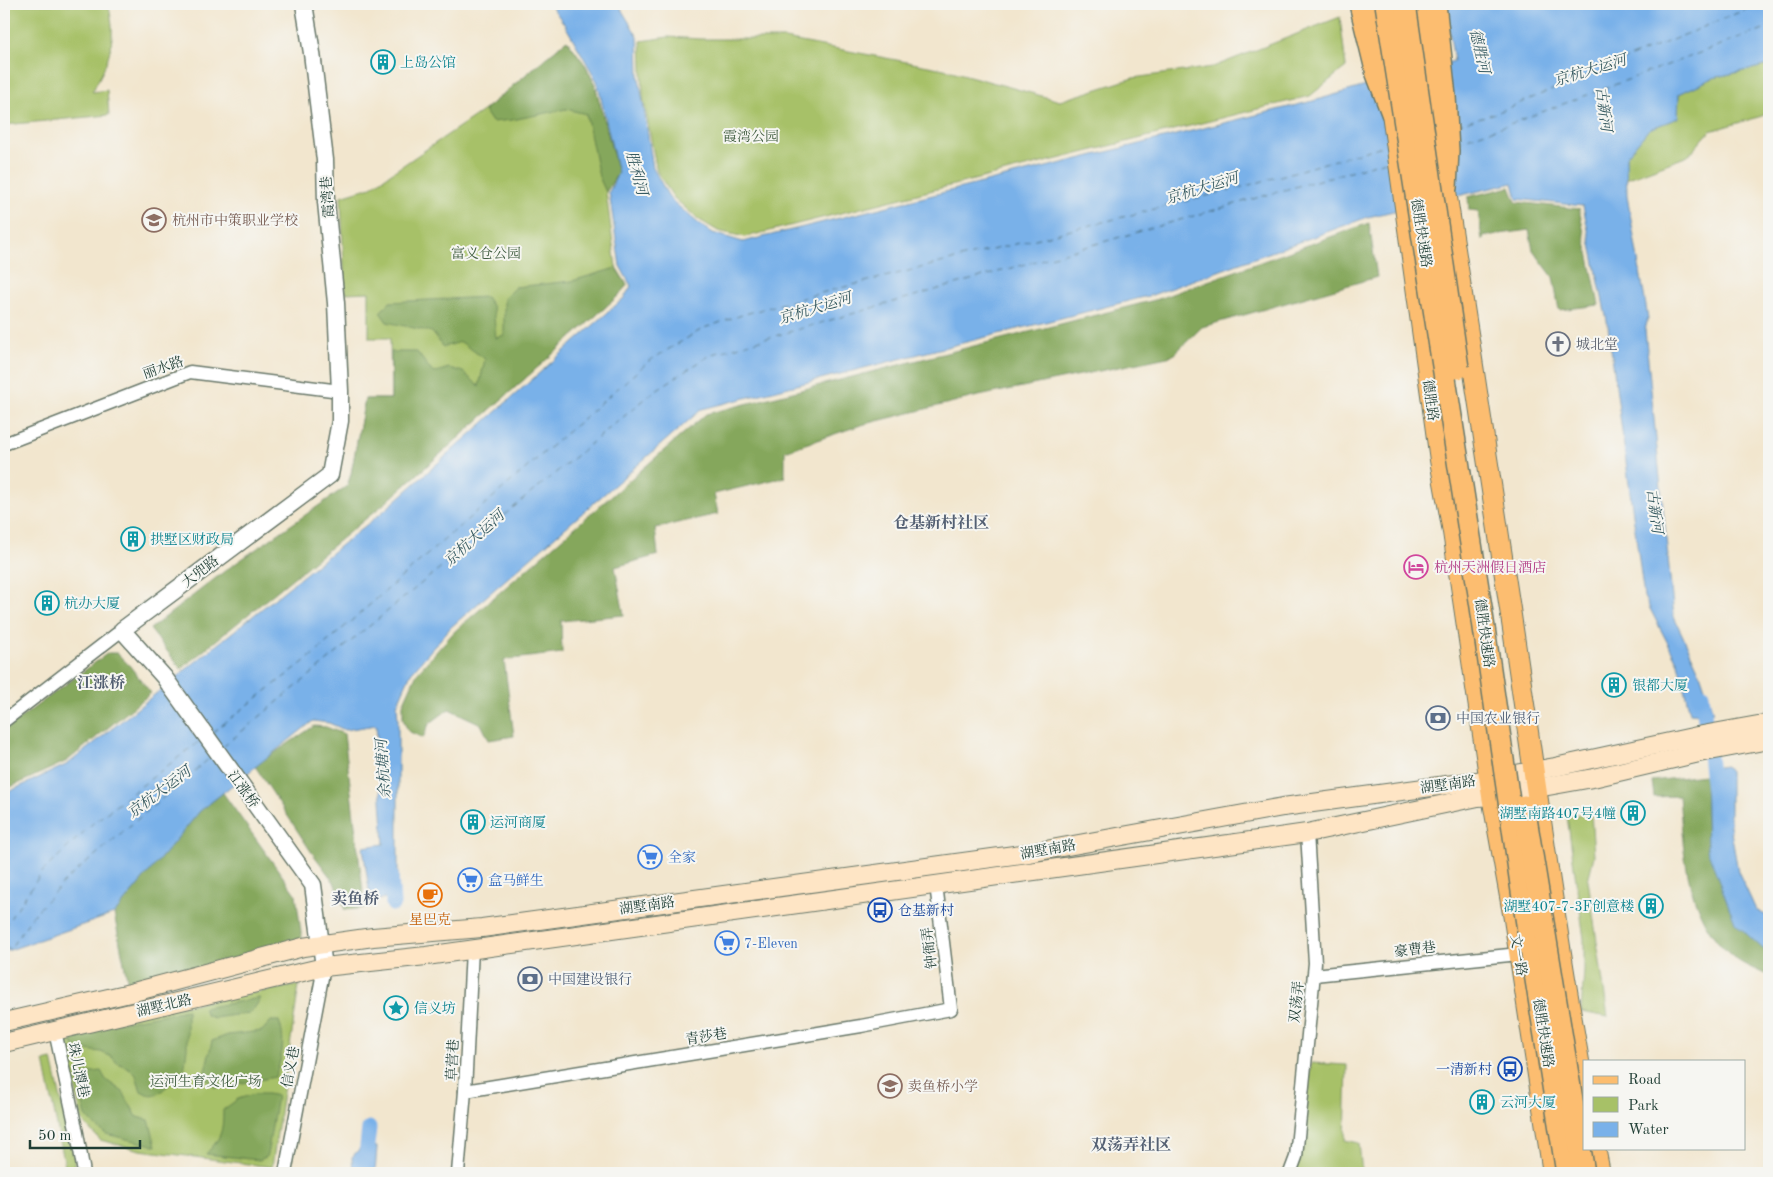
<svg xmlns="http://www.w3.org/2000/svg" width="1773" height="1177" font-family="'Old Standard TT','Noto Serif SC',serif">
<rect width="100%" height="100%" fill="#f6f6f2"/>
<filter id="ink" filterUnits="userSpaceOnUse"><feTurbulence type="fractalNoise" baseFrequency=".02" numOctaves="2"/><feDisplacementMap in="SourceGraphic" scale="10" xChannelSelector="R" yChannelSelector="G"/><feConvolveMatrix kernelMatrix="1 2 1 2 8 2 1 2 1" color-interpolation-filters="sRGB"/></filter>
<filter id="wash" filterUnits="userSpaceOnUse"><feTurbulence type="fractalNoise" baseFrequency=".0096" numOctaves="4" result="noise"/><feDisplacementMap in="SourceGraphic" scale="20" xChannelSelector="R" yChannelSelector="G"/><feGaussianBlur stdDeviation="1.12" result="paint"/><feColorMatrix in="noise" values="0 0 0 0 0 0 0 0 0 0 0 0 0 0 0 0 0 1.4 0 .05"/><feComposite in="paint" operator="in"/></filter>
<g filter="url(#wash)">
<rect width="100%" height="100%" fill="#f2e6ce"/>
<g fill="#a7c167" stroke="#637f4e">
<path d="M4,4h104c10,35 1,57 -16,88l15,-2 2,25 -105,10z"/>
<polygon points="1340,17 1346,67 1310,96 745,237 718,231 698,219 674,198 657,172 643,97 641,41 668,37 701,39 785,39 944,69 1060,101 1133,78 1213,67"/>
<polygon points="567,40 586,66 595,85 618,173 606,192 616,267 627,285 618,296 384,504 351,474 365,399 391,399 390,338 369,338 369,292 345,293 341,196 371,187 484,110"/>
<polygon points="1769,65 1769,111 1762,116 1710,131 1688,156 1626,179 1626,157 1649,129 1678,118 1679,94 1713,78"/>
<polygon points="1591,813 1594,856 1588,880 1608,1017 1581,1012 1584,971 1584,939 1567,816"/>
<polygon points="299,985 272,1167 140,1150 100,1140 82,1121 64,1035 92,1022"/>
<polygon points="52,1059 76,1167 65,1166 44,1061"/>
<polygon points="1311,1063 1347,1065 1345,1140 1359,1143 1362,1173 1294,1173"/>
</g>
<g fill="#85a75c" stroke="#527248">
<polygon points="567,40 586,66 595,85 618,173 606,192 599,177 586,114 566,109 512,120 492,122 484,110"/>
<polygon points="1510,187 1516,202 1579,209 1599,305 1559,310 1553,277 1533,250 1529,230 1485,236 1482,240 1478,211 1469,210 1468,197"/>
<polygon points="1369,223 1377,277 1202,327 1172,356 974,397 861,425 785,451 785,477 714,494 718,514 655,528 658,555 615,567 624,615 561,621 562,653 504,660 514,736 489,740 481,724 449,709 429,724 423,738 408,731 403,719 403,704 417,673 455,631 706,414 1155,300"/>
<polygon points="616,268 627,285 618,296 384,504 181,669 150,629 226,570 347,486 351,474 365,399 391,399 391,352 417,352 433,373 449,368 463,372 479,386 485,359 461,342 443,347 432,332 387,322 380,312 390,302 486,297 493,307 496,338 504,335 504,298 515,287 572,281"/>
<polygon points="108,653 117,653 129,665 151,693 67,761 4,790 4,730"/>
<polygon points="314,726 326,727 344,734 365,908 345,910 334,882 310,850 255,766"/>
<path d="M1705,775l2,74 56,100 6,1v26c-12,-6 -27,-11 -37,-20 -47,-40 -48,-104 -53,-160l-25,1 -2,-16z"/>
<polygon points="223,793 296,895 303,947 130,993 114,914 200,811"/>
<polygon points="260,998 256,1006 249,1013 214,1018 206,1015 203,1008"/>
<polygon points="187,1010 187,1048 184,1072 158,1094 149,1095 141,1091 136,1075 129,1068 117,1063 112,1057 101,1052 78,1049 73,1046 72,1038 117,1023"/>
<path d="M271,1021h8c7,19 3,37 -4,56l-60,11 -11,-12 8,-35 16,-6 34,-4z"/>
<polygon points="101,1071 106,1080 123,1092 137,1117 149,1120 156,1146 106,1134 93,1124 86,1116 79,1088 78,1074"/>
<path d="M254,1094h14l9,2 -9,54 -2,7 -7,3 -53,-6c15,-16 17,-22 17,-44l15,-11z"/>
</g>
<g fill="#79b1e9" stroke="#4c778e">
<polygon points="550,4 618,4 638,37 639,77 653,168 670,199 698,223 713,233 743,242 1313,101 1454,61 1445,4 1769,4 1769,65 1713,78 1679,94 1678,118 1649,129 1626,157 1627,196 1648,318 1645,330 1674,617 1700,673 1713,712 1701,714 1690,713 1678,663 1644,597 1608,326 1583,206 1517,199 1513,183 1368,217 1152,295 702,409 451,627 411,673 397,705 398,721 398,893 379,900 369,890 363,847 384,844 376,725 345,730 329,723 313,721 200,811 114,914 4,952 4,794 68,764 385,510 624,298 631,286 620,266 609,192 618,173 597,81 565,25"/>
<polygon points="1725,766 1730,772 1730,826 1738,871 1756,910 1769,917 1769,950 1763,949 1735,923 1707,849 1705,775 1713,768"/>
<polygon points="362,1146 377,1147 375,1173 353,1173 352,1157"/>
</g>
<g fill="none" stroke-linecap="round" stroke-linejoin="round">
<g stroke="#79b1e9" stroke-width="15">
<polyline points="1702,694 1713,790"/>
<polyline points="391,875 393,904"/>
<polyline points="364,1173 369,1128"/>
</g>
<g stroke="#365a61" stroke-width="1" stroke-dasharray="6 5" stroke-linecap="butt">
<polyline points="1457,124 1496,113 1759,4"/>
<polyline points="1458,141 1507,125 1769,27"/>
<polyline points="213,732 310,657 649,361 704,328 745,314 817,294 1246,186 1386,145"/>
<polyline points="224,746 656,390 712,354 1389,160"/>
<polyline points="4,927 43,871 92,824 201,740"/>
<polyline points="4,947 10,949 34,914 66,880 211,757"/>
</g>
</g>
</g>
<g filter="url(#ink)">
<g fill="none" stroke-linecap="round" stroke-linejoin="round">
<g stroke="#69786a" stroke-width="15">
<g id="minor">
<polyline points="4,444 190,372 340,391"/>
<polyline points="4,721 122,630"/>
<polyline points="1314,975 1519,954"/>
<polyline points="55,1031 77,1133 84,1173"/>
<polyline points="465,1091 861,1026 951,1009 936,884"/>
<polyline points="285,1173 324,967"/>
<polyline points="458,1173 465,1091 472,949"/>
<polyline points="1290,1173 1296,1157 1315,963 1307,833"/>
</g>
</g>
<g stroke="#69786a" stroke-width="19">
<polyline id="tertiary" points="304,4 312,53 325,160 326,202 336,303 340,391 340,421 330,475 122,630 164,677 313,885 324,967"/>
</g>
<g stroke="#69786a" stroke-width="20">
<g id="secondary">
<polyline points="4,1022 130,993 303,947 373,937 482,928 1029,853 1283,807 1476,781 1555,767 1697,736 1769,723"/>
<polyline points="4,1043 324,967 426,956 1307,833 1478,797 1492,796 1593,778 1699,753 1769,740"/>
</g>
</g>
<g stroke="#69786a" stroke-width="22">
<g id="primary">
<polyline points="1375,4 1392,113 1440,460 1453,532 1492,796 1514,919 1553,1173"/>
<path d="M1417,4c31,202 63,403 93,605 24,160 45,321 74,480"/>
<polyline points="1595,1148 1600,1173"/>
</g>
</g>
<g stroke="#69786a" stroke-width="24">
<g id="trunk">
<polyline points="1360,4 1377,74 1392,113"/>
<polyline points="1435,4 1445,96 1448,151 1446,188"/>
</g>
</g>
<use href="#minor" stroke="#fff" stroke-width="12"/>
<use href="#tertiary" stroke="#fff" stroke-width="16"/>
<use href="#secondary" stroke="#fee5c5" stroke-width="18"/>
<use href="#primary" stroke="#fcbd6f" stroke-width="20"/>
<use href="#trunk" stroke="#fcbd6f" stroke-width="21"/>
<g stroke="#69786a" stroke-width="24" stroke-linecap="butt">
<g id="trunk-bridge">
<polyline points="1386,4 1481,607 1524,905 1567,1173"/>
<polyline points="1405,4 1458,368"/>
<polyline points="1524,806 1584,1173"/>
</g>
</g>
<use href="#trunk-bridge" stroke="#fcbd6f" stroke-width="21"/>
</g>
</g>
<defs>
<g id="building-ring" transform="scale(1.25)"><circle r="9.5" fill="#f6f6f2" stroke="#0f9aa8" stroke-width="1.5"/><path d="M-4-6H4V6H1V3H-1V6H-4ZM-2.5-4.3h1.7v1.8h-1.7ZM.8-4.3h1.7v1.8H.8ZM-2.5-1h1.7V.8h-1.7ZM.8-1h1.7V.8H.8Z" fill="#0f9aa8"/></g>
<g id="school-ring" transform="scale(1.25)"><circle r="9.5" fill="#f6f6f2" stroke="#8d6e63" stroke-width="1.5"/><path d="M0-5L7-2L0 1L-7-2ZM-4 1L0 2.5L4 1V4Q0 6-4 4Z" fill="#8d6e63"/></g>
<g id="church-ring" transform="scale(1.25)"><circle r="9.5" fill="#f6f6f2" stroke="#6b7280" stroke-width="1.5"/><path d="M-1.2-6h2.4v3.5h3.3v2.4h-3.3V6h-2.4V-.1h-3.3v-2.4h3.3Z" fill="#6b7280"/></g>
<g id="hotel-ring" transform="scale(1.25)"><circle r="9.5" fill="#f6f6f2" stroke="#d1479c" stroke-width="1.5"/><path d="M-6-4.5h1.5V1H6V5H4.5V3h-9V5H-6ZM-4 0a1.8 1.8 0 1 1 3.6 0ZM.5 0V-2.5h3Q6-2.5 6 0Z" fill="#d1479c"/></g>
<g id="bank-ring" transform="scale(1.25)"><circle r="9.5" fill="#f6f6f2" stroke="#5c6f8a" stroke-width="1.5"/><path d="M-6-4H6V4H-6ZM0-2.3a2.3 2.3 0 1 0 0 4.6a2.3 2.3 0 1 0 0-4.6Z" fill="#5c6f8a"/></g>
<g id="supermarket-ring" transform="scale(1.25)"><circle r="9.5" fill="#f6f6f2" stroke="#3f7fe0" stroke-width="1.5"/><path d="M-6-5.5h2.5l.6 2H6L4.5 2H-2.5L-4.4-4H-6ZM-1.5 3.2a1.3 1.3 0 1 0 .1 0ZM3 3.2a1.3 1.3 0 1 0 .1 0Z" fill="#3f7fe0"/></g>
<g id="cafe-ring" transform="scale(1.25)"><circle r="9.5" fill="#f6f6f2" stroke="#e8710a" stroke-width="1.5"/><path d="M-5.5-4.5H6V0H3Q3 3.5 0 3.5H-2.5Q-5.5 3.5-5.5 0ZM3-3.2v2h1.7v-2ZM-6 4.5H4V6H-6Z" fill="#e8710a"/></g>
<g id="bus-ring" transform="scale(1.25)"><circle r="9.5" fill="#f6f6f2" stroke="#1a4fb4" stroke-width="1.5"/><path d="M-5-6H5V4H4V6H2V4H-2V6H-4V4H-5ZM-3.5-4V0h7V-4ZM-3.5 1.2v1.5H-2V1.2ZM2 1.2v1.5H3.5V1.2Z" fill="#1a4fb4"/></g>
<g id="sight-ring" transform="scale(1.25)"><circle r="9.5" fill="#f6f6f2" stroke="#0f9aa8" stroke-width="1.5"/><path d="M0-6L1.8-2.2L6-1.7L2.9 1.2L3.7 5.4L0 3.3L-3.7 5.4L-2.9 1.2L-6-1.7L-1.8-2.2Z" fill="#0f9aa8"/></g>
</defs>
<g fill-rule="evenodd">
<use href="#building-ring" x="383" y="62"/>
<use href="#school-ring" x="154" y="220"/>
<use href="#church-ring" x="1558" y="344"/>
<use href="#building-ring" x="133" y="539"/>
<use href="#hotel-ring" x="1416" y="567"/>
<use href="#building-ring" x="47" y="603"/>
<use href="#building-ring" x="1614" y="685"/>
<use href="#bank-ring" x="1438" y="718"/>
<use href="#building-ring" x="1633" y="813"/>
<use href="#building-ring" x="473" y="822"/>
<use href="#supermarket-ring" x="650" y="857"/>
<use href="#supermarket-ring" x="470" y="880"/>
<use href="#cafe-ring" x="430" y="895"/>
<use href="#building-ring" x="1651" y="906"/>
<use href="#bus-ring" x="880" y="910"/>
<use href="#supermarket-ring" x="727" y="943"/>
<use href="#bank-ring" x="530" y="979"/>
<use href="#sight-ring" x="396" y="1008"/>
<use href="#bus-ring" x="1510" y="1069"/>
<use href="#school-ring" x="890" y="1086"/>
<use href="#building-ring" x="1482" y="1102"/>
</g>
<g text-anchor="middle" stroke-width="4" stroke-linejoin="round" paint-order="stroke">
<g font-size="14" fill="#0d838f" stroke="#f6f6f2" text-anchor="start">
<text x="400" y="67">上岛公馆</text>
<text x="150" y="544">拱墅区财政局</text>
<text x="64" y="608">杭办大厦</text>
<text x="1632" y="690">银都大厦</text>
<text x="1616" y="818" text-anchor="end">湖墅南路407号4幢</text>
<text x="490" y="827">运河商厦</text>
<text x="1634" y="911" text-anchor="end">湖墅407-7-3F创意楼</text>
<text x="414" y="1013">信义坊</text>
<text x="1500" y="1107">云河大厦</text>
</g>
<g font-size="14" fill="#415e41" stroke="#f6f6f2">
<text x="751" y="141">霞湾公园</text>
<text x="486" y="258">富义仓公园</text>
<text x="206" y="1086">运河生育文化广场</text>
</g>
<g font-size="14" fill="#1f3d34" stroke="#f6f6f2">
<text transform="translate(327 197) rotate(-94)" y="5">霞湾巷</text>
<text transform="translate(1422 233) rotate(81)" y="5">德胜快速路</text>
<text transform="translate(163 367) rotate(-19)" y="5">丽水路</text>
<text transform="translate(1431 400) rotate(82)" y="5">德胜路</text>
<text transform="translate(200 571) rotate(-37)" y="5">大兜路</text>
<text transform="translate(1485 633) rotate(82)" y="5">德胜快速路</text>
<text transform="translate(1448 784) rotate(-8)" y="5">湖墅南路</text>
<text transform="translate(244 789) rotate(54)" y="5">江涨桥</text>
<text transform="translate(1048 849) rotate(-10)" y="5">湖墅南路</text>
<text transform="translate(647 905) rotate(-8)" y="5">湖墅南路</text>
<text transform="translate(929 948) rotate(-97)" y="5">钟衙弄</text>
<text transform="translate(1415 949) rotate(-7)" y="5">豪曹巷</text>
<text transform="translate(1519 955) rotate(81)" y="5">文一路</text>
<text transform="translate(1296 1002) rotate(-84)" y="5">双荡弄</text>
<text transform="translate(164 1005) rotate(-13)" y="5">湖墅北路</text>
<text transform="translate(1544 1033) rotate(81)" y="5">德胜快速路</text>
<text transform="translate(706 1036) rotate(-9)" y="5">青莎巷</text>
<text transform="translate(452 1060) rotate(-87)" y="5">草营巷</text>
<text transform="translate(290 1067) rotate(-79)" y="5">信义巷</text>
<text transform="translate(79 1070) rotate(78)" y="5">珠儿潭巷</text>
</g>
<g font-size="14" fill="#785e54" stroke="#f6f6f2" text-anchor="start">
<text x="172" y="225">杭州市中策职业学校</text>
<text x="908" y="1091">卖鱼桥小学</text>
</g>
<g font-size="14" fill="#5b616d" stroke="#f6f6f2" text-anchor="start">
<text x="1576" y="349">城北堂</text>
</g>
<g font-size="14" fill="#b23c85" stroke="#f6f6f2" text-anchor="start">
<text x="1434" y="572">杭州天洲假日酒店</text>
</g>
<g font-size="14" fill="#4e5e75" stroke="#f6f6f2" text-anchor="start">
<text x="1456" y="723">中国农业银行</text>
<text x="548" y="984">中国建设银行</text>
</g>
<g font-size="14" fill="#366cbe" stroke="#f6f6f2" text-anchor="start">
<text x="668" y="862">全家</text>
<text x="488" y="885">盒马鲜生</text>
<text x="744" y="948">7-Eleven</text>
</g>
<g font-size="14" fill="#164399" stroke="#f6f6f2" text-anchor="start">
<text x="898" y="915">仓基新村</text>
<text x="1492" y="1074" text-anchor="end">一清新村</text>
</g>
<g font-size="14" fill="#c56008" stroke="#f6f6f2">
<text x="430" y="924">星巴克</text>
</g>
<g font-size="15" font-style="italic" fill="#365a61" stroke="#f6f6f2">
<text transform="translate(1480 51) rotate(77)" y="5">德胜河</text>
<text transform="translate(1590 70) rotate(-17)" y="5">京杭大运河</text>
<text transform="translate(1604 109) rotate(83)" y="5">古新河</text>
<text transform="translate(637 173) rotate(75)" y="5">胜利河</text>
<text transform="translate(1202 188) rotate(-17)" y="5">京杭大运河</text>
<text transform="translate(815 308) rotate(-17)" y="5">京杭大运河</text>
<text transform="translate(1655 511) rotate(83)" y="5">古新河</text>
<text transform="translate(474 538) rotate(-42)" y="5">京杭大运河</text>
<text transform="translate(383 769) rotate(-94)" y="5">余杭塘河</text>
<text transform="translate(159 792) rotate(-37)" y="5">京杭大运河</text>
</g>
<g font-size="16" font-weight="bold" fill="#546073" stroke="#f6f6f2">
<text x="941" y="528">仓基新村社区</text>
<text x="101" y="688">江涨桥</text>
<text x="355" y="904">卖鱼桥</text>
<text x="1131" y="1150">双荡弄社区</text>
</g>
</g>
<rect width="1773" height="1177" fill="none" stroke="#f6f6f2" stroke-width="20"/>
<rect x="1583" y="1060" width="162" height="90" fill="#f6f6f2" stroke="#a0aca6"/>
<rect x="1593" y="1076" width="25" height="8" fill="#fcbd6f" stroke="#a0aca6"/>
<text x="1628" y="1084" font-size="15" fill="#1f3d34">Road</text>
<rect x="1593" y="1097" width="25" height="15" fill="#a7c167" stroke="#a0aca6"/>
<text x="1628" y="1110" font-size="15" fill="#1f3d34">Park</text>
<rect x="1593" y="1122" width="25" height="15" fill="#79b1e9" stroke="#a0aca6"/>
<text x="1628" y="1134" font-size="15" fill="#1f3d34">Water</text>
<path d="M30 1140v8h110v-8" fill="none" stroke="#1f3d34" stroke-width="2.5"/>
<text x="38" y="1140" font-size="15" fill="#1f3d34" stroke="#f6f6f2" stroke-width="4" paint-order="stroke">50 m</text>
</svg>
